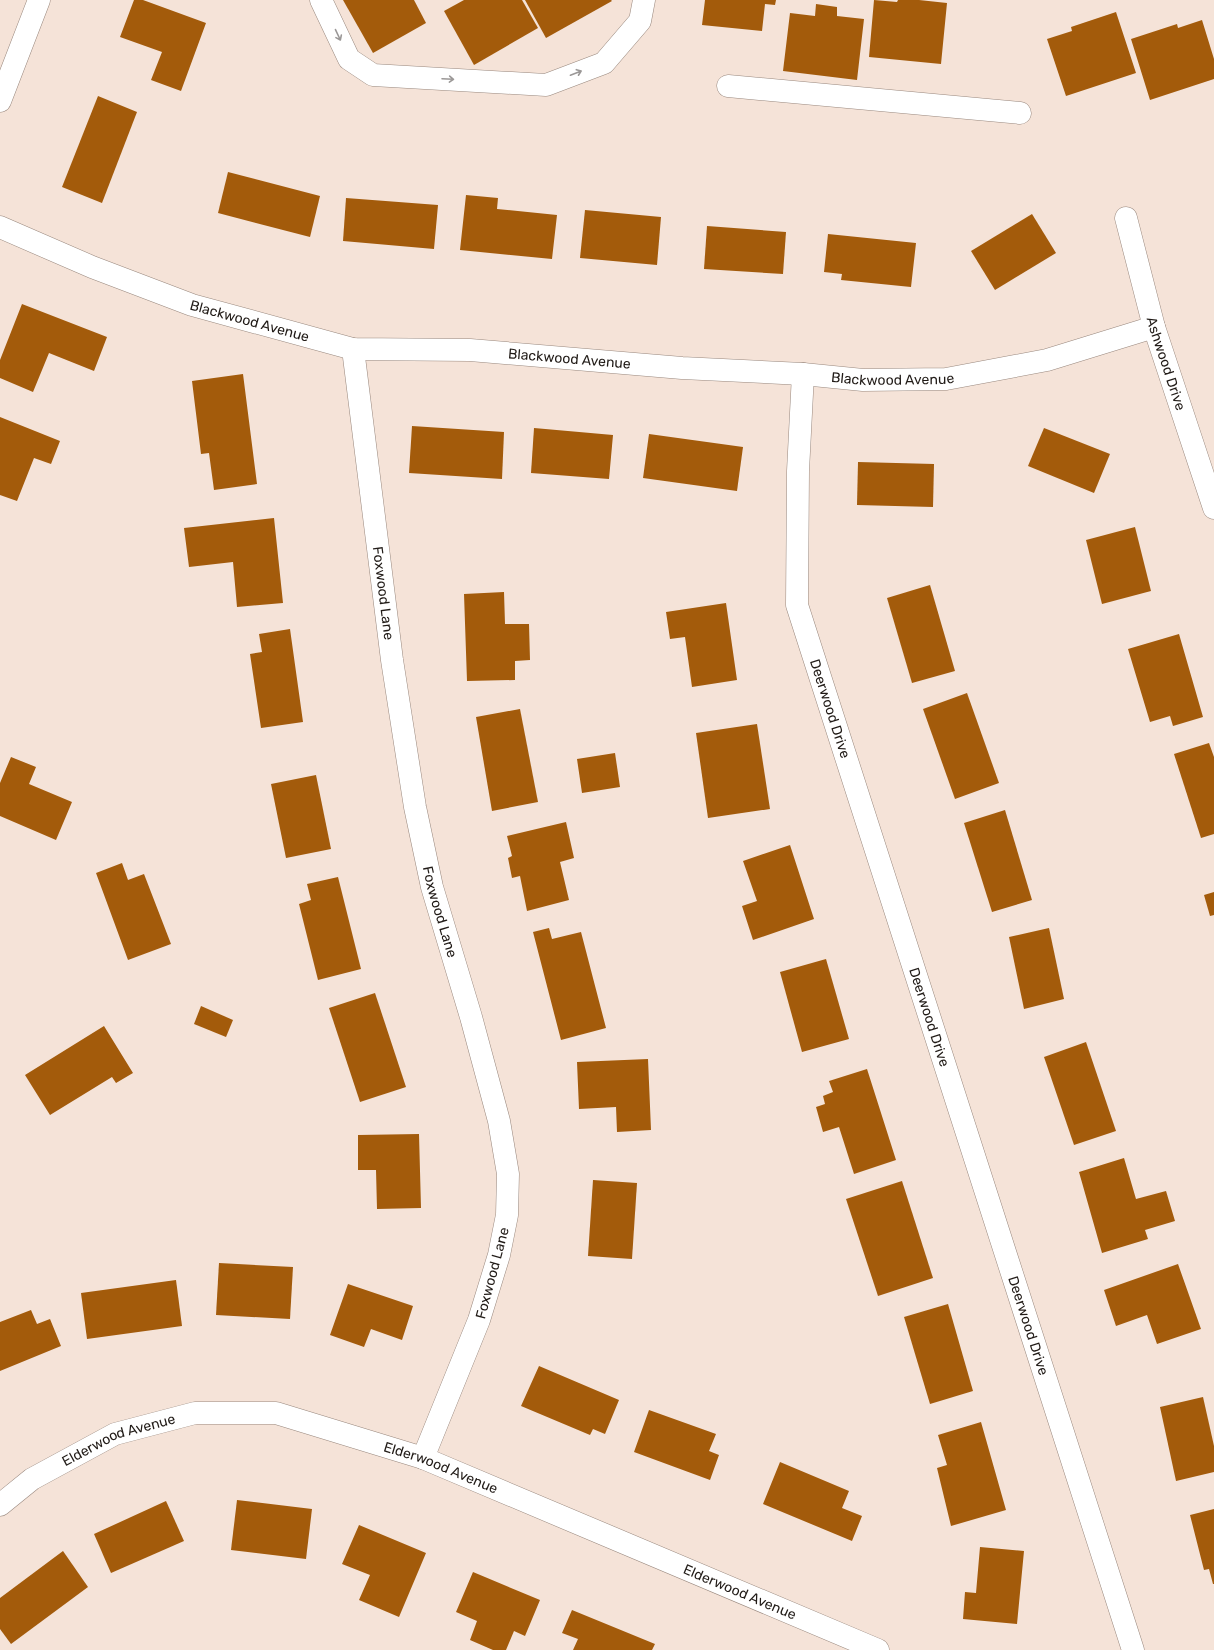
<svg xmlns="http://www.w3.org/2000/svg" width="1214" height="1650" font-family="Rubik,sans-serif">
<rect width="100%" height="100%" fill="#f5e3d8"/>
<g fill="#a35b0b">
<polygon points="134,0 143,0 206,23 181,91 151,80 162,52 120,37"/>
<polygon points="343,0 414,0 426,23 373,53"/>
<polygon points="464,0 522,0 538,28 474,65 444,11"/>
<polygon points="525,0 611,0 612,1 546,38"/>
<polygon points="705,0 776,0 775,5 765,4 762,31 702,25"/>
<polygon points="874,0 897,2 898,0 919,0 947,3 941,64 869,57"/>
<polygon points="816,4 837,7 837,16 864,19 857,80 783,71 790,13 815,16"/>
<polygon points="1116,12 1136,73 1066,96 1047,39 1072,31 1071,27"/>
<polygon points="1202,20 1214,59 1214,79 1150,100 1131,39 1177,24 1178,28"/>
<polygon points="98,96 137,112 102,203 62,187"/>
<polygon points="228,172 320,196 310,237 218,213"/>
<polygon points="466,195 498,198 497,209 557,215 552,259 460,250"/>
<polygon points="346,198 438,205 434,249 343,241"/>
<polygon points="585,210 661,217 657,265 580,258"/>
<polygon points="1032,214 1056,253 995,290 971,251"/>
<polygon points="707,226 786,232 783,274 704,269"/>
<polygon points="828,234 916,243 911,287 841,280 842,274 824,272"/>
<polygon points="22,304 107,337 94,371 49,353 33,392 0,378 0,360"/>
<polygon points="243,374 257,484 214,490 209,453 201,454 192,381"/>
<polygon points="0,417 60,441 51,464 34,458 17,501 0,495"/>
<polygon points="412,426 504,432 502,479 409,473"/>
<polygon points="534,428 613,435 609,479 531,473"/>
<polygon points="1044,428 1110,454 1094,493 1028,466"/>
<polygon points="649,434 743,447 737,491 643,478"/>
<polygon points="858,462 934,464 933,507 857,505"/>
<polygon points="274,518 283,603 237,607 233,562 189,567 184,528"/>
<polygon points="1135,527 1151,591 1102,604 1086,540"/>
<polygon points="930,585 955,671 912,683 887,598"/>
<polygon points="504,592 505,624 529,624 530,660 515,661 515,680 467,681 464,594"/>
<polygon points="726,603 737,680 692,687 685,637 670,639 666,612"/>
<polygon points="290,629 303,722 261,728 250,654 262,652 259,634"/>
<polygon points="1179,634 1203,717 1173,726 1170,716 1150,722 1128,649"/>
<polygon points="967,693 999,783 955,799 923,709"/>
<polygon points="520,709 538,802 492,811 476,717"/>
<polygon points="757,724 770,809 708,818 696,733"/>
<polygon points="1209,743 1214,757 1214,834 1201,838 1174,754"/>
<polygon points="615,753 620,787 582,793 577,759"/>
<polygon points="11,757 36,767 29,784 72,802 56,840 0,816 0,783"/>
<polygon points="316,775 331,849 286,858 271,784"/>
<polygon points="1005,810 1032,900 992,912 964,823"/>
<polygon points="566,822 574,858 560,862 569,900 527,911 520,876 512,878 508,858 512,856 507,836"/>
<polygon points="790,845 814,919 753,940 742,906 757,901 743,861"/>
<polygon points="122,863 128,880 144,874 171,944 128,960 96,873"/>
<polygon points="338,877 361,969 318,980 299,904 311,900 307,884"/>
<polygon points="1214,892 1214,915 1210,916 1204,895"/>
<polygon points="549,928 552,939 581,932 606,1028 561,1040 533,932"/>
<polygon points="1049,928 1064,999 1024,1009 1009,937"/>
<polygon points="826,959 849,1039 802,1052 780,972"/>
<polygon points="375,993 406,1087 360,1102 329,1008"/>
<polygon points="201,1006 233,1020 226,1037 194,1024"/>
<polygon points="104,1026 133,1073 116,1083 112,1077 50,1115 25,1075"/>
<polygon points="1086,1042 1116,1131 1074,1145 1044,1057"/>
<polygon points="648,1059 651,1130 617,1132 616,1107 579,1109 577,1062"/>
<polygon points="867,1069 896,1160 854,1174 839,1127 823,1132 816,1107 825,1104 823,1096 833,1092 829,1081"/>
<polygon points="419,1134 421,1208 377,1209 376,1170 358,1170 358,1135"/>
<polygon points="1124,1158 1136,1199 1166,1191 1175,1221 1145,1230 1148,1239 1102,1253 1079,1172"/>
<polygon points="593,1180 637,1183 632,1259 588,1256"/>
<polygon points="902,1181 933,1278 878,1296 846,1199"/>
<polygon points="219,1263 293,1267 290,1319 216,1315"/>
<polygon points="1178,1264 1201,1329 1157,1344 1147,1315 1116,1326 1104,1290"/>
<polygon points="176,1280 182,1326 87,1339 81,1293"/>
<polygon points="348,1284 413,1306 402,1340 371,1329 364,1347 330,1335"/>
<polygon points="948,1304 973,1391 930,1404 904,1317"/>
<polygon points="31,1310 37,1324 50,1319 61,1346 0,1371 0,1322"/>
<polygon points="539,1366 619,1400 605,1434 593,1429 590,1435 521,1406"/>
<polygon points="1203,1397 1214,1446 1214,1472 1176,1481 1160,1407"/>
<polygon points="649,1410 716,1434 709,1451 719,1455 710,1480 634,1452"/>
<polygon points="981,1422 1006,1510 951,1526 937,1468 947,1465 938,1435"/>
<polygon points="780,1462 849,1491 842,1508 862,1516 852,1541 763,1504"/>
<polygon points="237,1500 312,1509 306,1559 231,1550"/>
<polygon points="166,1501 184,1541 111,1573 94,1534"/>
<polygon points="1214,1509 1214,1584 1213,1584 1209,1569 1204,1570 1190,1515"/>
<polygon points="359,1525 426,1553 399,1617 359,1600 370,1575 342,1564"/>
<polygon points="980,1547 1024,1551 1017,1624 963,1619 965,1592 976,1593"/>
<polygon points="63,1551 88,1587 11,1644 0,1629 0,1598"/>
<polygon points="473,1572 540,1600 525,1636 514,1631 506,1650 493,1650 470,1640 477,1621 456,1612"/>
<polygon points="572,1610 655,1644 652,1650 573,1650 578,1639 562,1633"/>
</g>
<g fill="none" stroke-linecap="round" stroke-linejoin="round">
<g stroke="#99887e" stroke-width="23">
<g id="minor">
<polyline points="321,0 349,59 373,75 546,85 604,63 640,21 644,0"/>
<polyline points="728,86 1020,113"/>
<polyline points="0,101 39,0"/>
<path id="s1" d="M1126,218l28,109 60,181"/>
<path id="s2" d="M0,227l92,40 100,38 161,44 117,1 212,18 121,6 60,6 83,-1 101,-19 107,-33"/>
<path id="s3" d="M353,349l39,311 23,147 17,80 39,130 28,104 9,53 -1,41 -8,40 -20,65 -56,138"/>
<path id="s4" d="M803,374l-5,97 -1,134 336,1045"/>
<path id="s5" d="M0,1505l32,-26 83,-45 80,-21h81l147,45 455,192"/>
</g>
</g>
<use href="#minor" stroke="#fff" stroke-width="22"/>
</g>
<defs><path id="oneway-shaft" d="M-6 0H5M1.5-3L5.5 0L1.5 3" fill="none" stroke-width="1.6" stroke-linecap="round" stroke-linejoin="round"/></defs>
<g stroke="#9b9897">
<use href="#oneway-shaft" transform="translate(338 35) rotate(65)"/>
<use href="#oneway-shaft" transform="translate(576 73) rotate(-21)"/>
<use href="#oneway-shaft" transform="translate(448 79) rotate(3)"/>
</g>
<g text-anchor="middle" stroke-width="4" stroke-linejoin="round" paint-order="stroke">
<g font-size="14" fill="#211b17" stroke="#fff">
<text dy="5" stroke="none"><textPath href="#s2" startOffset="267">Blackwood Avenue</textPath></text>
<text dy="5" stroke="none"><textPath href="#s2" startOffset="591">Blackwood Avenue</textPath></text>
<text dy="5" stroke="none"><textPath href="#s1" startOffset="151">Ashwood Drive</textPath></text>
<text dy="5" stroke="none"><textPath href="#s2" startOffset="915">Blackwood Avenue</textPath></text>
<text dy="5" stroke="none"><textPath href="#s3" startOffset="246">Foxwood Lane</textPath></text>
<text dy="5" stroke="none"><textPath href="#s4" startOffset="340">Deerwood Drive</textPath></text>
<text dy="5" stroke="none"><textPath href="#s3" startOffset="570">Foxwood Lane</textPath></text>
<text dy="5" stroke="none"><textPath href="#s4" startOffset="664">Deerwood Drive</textPath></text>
<text transform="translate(492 1273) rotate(-75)" y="5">Foxwood Lane</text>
<text dy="5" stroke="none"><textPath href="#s4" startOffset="988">Deerwood Drive</textPath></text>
<text dy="5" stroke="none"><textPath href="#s5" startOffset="137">Elderwood Avenue</textPath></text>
<text dy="5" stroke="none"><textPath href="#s5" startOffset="473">Elderwood Avenue</textPath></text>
<text dy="5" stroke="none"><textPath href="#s5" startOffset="797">Elderwood Avenue</textPath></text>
</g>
</g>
</svg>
